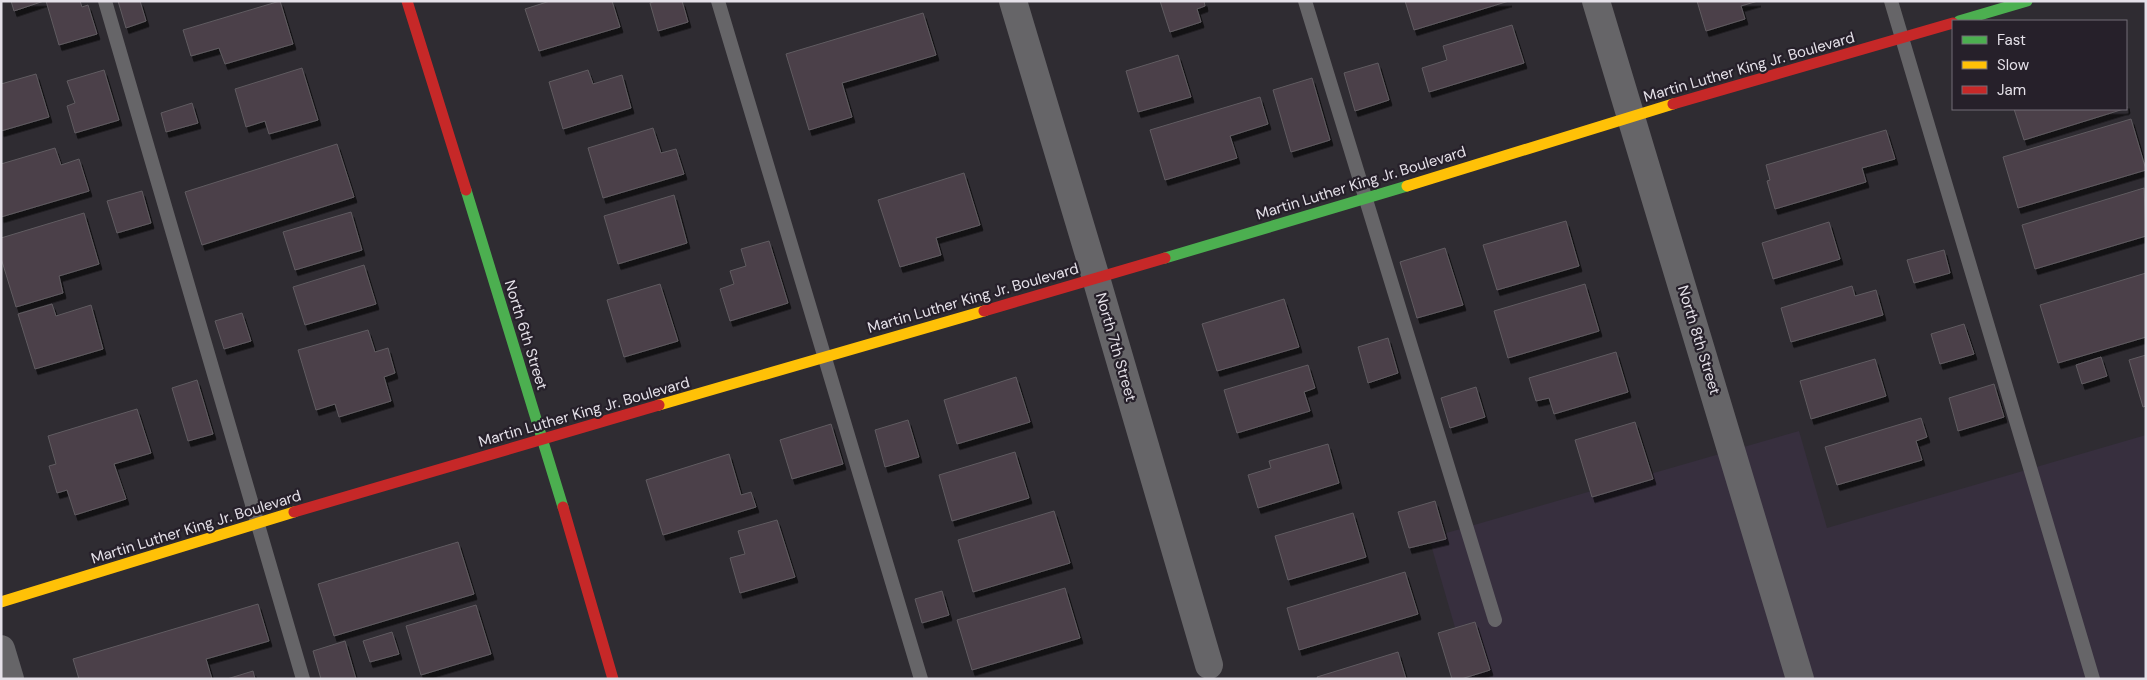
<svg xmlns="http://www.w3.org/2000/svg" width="2147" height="680" font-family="'DM Sans',sans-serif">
<defs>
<filter id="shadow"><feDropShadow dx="3" dy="5.5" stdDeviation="0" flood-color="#0009"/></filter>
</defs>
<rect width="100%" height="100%" fill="#2f2c32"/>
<polygon fill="#372f3e" points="1799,431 1827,528 2146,435 2146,679 1470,679 1429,538"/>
<g fill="#4b3f48" stroke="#605c61" filter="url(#shadow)">
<polygon points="11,1 44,1 14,11"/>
<polygon points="46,1 80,1 82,7 88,5 97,34 59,45"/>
<polygon points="118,1 140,1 146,21 126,28"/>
<polygon points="280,1 293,44 225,64 219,48 191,56 183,30"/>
<polygon points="550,1 612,1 620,27 539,51 525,9"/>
<polygon points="655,1 682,1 688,22 658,31 650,3"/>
<polygon points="1160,1 1204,1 1205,6 1197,9 1201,22 1170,32"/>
<polygon points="1405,1 1509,1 1414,30"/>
<polygon points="1697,1 1758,1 1741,6 1745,19 1706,31"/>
<polygon points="923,13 936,55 842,83 852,117 809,130 786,54"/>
<polygon points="1512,25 1524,63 1429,92 1422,68 1447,60 1443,46"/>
<polygon points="1178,55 1191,97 1138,112 1126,71"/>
<polygon points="1378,63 1389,100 1355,111 1344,73"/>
<polygon points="302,68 318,120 269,134 265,121 246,127 235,89"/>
<polygon points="104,70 119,120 75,133 67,106 75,103 67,81"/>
<polygon points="588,70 593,84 622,75 631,108 563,129 549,82"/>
<polygon points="36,74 49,117 1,131 1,84"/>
<polygon points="1312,78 1330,140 1291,152 1273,90"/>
<polygon points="1260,97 1268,124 1230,136 1237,158 1165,180 1150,130"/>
<polygon points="192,103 198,123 166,132 161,113"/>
<polygon points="2126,103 2127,108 2024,140 2014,109 2126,109"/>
<polygon points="2131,119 2146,170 2018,208 2003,157"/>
<polygon points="653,128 661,153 676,149 684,174 603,198 588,148"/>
<polygon points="1886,130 1895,159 1862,168 1866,182 1775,209 1767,181 1770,180 1766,165"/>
<polygon points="337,144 354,197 202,245 185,192"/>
<polygon points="55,148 61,165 79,159 89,191 1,217 1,164"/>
<polygon points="964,173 980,225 936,238 941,255 900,267 878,200"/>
<polygon points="2144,188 2146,236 2035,269 2022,225"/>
<polygon points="142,191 151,223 117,233 107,201"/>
<polygon points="674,195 687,243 618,264 604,216"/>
<polygon points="351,212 362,250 295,270 283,232"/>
<polygon points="84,213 99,264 59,276 63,293 16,307 1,258 1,238"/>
<polygon points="1566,221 1579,266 1497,290 1483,245"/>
<polygon points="1829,222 1840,259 1773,279 1762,243"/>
<polygon points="769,241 788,303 730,321 720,289 734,284 730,271 746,266 741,249"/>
<polygon points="1445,248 1463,305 1417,318 1400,262"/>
<polygon points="1944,250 1950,273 1914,283 1907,260"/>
<polygon points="364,265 376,304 305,325 293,287"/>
<polygon points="2146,273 2146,337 2058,363 2040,305"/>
<polygon points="660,284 678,341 624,357 607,300"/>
<polygon points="1585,284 1599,331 1508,358 1494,311"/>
<polygon points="1852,286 1855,296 1876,290 1883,315 1791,342 1781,308"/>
<polygon points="1284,299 1299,347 1217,371 1202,324"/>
<polygon points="52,304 56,316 91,305 103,349 35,369 18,314"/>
<polygon points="242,313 251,341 224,349 215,321"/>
<polygon points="1964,324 1974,354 1940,364 1931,334"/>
<polygon points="368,330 375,352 388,348 395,373 384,377 391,401 339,417 335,404 316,410 298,350"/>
<polygon points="1388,338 1398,373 1368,383 1358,347"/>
<polygon points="1616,352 1628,392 1554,414 1549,398 1536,401 1529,378"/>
<polygon points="2146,355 2146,406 2143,407 2129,360"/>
<polygon points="2101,357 2107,376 2082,384 2076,365"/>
<polygon points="1875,359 1886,396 1811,419 1800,381"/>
<polygon points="1308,365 1315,388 1304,392 1310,411 1237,433 1224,390"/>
<polygon points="1016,377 1030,422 957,444 944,400"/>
<polygon points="197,380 213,434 188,441 172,388"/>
<polygon points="1994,384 2004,417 1958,431 1949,398"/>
<polygon points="1476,387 1485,417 1450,428 1441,398"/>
<polygon points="137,409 151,453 114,464 126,499 75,515 67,490 57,493 49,466 56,464 48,436"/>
<polygon points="1921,418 1927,437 1916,441 1922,460 1837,485 1825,447"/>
<polygon points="908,420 919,457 885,467 875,430"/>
<polygon points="1635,422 1653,479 1592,497 1575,440"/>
<polygon points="831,424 843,464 792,479 780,440"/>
<polygon points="1328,444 1339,483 1258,508 1248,475 1271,468 1269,461"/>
<polygon points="1015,452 1029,498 952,521 939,475"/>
<polygon points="729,454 741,495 751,492 756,507 663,535 646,480"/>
<polygon points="1435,501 1446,539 1409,548 1398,512"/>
<polygon points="1054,511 1070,563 973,592 958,540"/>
<polygon points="1353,513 1366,557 1288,580 1275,536"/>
<polygon points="777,520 795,577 740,593 730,558 745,554 738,531"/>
<polygon points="458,542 474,594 334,636 318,584"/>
<polygon points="1405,572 1418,614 1299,650 1287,608"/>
<polygon points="1065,588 1080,638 972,670 957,620"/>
<polygon points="942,591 949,615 922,623 915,599"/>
<polygon points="258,604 269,641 206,659 212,679 79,679 73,659"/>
<polygon points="476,605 491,654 421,675 406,626"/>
<polygon points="1475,622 1490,670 1461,679 1452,679 1438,633"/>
<polygon points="392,632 399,654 370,662 363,641"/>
<polygon points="345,641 356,679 321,679 313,651"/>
<polygon points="1398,652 1406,679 1318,679 1317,677"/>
<polygon points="253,671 255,679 227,679"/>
</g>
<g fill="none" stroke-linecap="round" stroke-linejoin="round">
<g stroke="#666568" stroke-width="14">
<polyline points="105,1 303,679"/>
<polyline points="718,1 921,679"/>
<polyline points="1305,1 1495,620"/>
<polyline points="1891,1 2093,679"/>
</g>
<g stroke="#666568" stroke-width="28">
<polyline points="1013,1 1096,278 1209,665"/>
<polyline points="1596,1 1800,679"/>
<polyline points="1,649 10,679"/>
</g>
<g stroke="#4caf50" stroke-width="11">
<polyline points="1959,21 2027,1"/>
<polyline points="466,190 563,507"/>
<polyline points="1165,258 1407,186"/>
</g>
<g stroke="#ffc107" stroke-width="11">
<polyline points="1407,186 1673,104"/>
<polyline points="659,405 984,311"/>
<polyline points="1,602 294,512"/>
</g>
<g stroke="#c62828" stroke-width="11">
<polyline points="407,1 466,190"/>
<polyline points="1673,104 1953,23"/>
<polyline points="984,311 1165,258"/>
<polyline points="563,507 613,679"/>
<polyline points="294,512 659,405"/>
</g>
</g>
<g text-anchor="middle" stroke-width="4.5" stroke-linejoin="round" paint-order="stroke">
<g font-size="15" fill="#e5e1e9" stroke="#26202a">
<text transform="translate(1749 67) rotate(-16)" y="5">Martin Luther King Jr. Boulevard</text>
<text transform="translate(1361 183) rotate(-17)" y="5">Martin Luther King Jr. Boulevard</text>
<text transform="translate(973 298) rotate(-16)" y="5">Martin Luther King Jr. Boulevard</text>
<text transform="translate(526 335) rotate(73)" y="5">North 6th Street</text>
<text transform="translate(1699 340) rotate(73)" y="5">North 8th Street</text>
<text transform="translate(1116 347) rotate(74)" y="5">North 7th Street</text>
<text transform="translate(584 412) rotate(-16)" y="5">Martin Luther King Jr. Boulevard</text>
<text transform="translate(196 527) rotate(-17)" y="5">Martin Luther King Jr. Boulevard</text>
</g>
</g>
<rect width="2147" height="680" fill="none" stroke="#e5e1e9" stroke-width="5"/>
<rect x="1952" y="20" width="175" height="90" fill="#26202a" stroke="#726d76"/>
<rect x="1962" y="36" width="25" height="8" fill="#4caf50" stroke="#726d76"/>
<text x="1997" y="45" font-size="15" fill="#e5e1e9">Fast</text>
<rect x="1962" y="61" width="25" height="8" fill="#ffc107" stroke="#726d76"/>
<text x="1997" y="70" font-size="15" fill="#e5e1e9">Slow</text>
<rect x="1962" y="86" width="25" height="8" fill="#c62828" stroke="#726d76"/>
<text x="1997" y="95" font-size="15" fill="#e5e1e9">Jam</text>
</svg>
